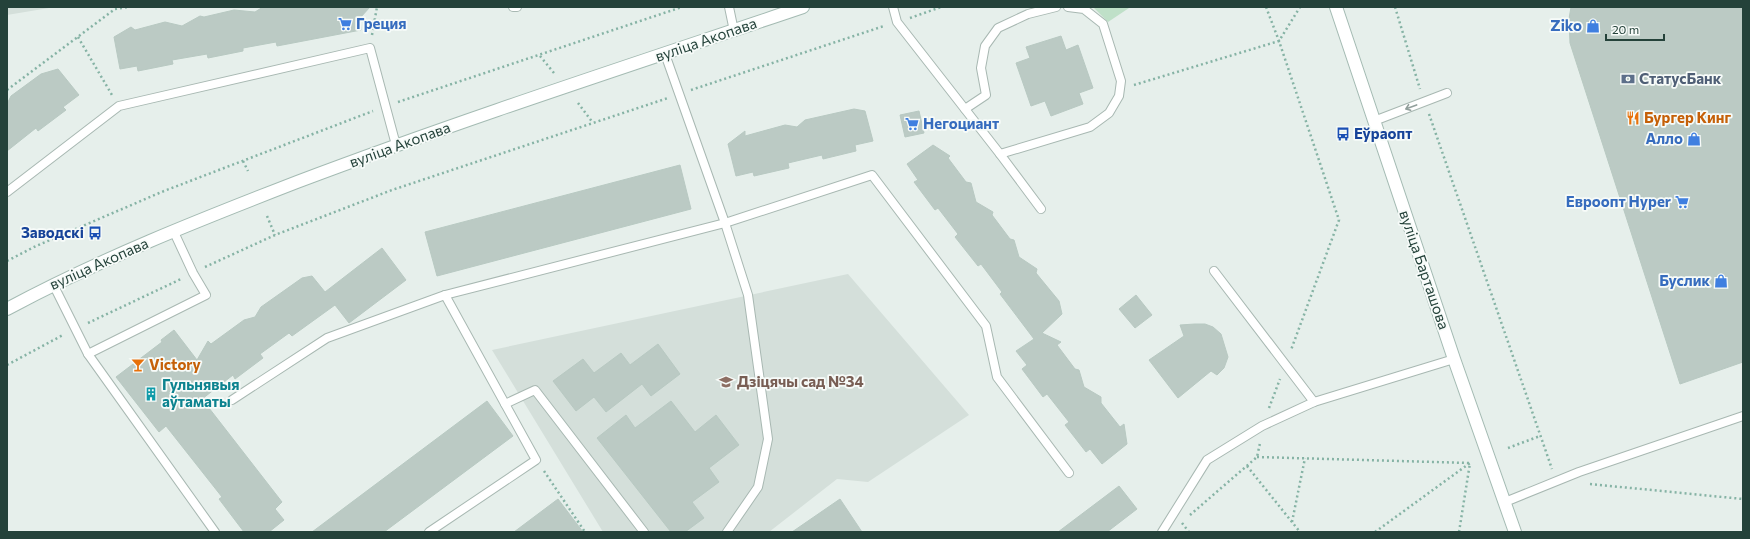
<svg xmlns="http://www.w3.org/2000/svg" width="1750" height="539" font-family="Commissioner,sans-serif">
<rect width="100%" height="100%" fill="#e6efeb"/>
<g fill="#d4dfda">
<polygon points="7,7 55,7 7,15"/>
<polygon points="848,274 969,415 868,482 837,479 769,532 603,532 492,350"/>
</g>
<polygon fill="#bfe0c8" points="1093,7 1129,7 1129,8 1108,22"/>
<g fill="#bbcac4" stroke="#b8c9c2">
<polygon points="263,7 370,7 360,18 361,30 277,46 276,42 243,48 243,51 208,58 207,54 172,60 173,64 138,71 137,66 120,69 114,37 131,27 135,30 165,22 182,26 200,16 204,17 234,10 255,12"/>
<polygon points="1571,7 1743,7 1743,362 1680,384 1570,43 1569,19"/>
<polygon points="1061,36 1066,50 1078,45 1093,88 1079,93 1083,104 1051,116 1045,101 1031,106 1016,63 1030,58 1026,47"/>
<polygon points="58,69 79,95 63,107 66,110 38,131 36,128 7,151 7,104 11,96 41,74"/>
<polygon points="854,109 865,111 873,141 855,145 856,151 823,159 822,155 788,163 789,168 754,176 753,172 736,176 728,144 745,131 745,136 785,125 797,127 805,120"/>
<polygon points="919,111 924,133 905,137 900,115"/>
<polygon points="933,145 950,156 948,158 966,182 971,183 976,202 993,212 992,215 1010,239 1014,240 1019,257 1037,269 1036,273 1059,301 1062,314 1042,333 1061,342 1057,345 1075,369 1079,370 1084,387 1101,397 1101,403 1120,427 1124,424 1127,444 1102,464 1090,449 1086,452 1065,425 1069,422 1047,394 1043,397 1022,369 1027,365 1016,351 1034,339 1000,294 1002,292 981,264 978,266 955,237 958,234 938,208 935,210 914,182 918,180 907,164"/>
<polygon points="680,165 691,209 437,276 425,232"/>
<polygon points="382,248 406,280 349,323 335,305 292,336 289,333 260,354 263,358 235,379 233,375 202,399 282,502 275,509 284,520 269,532 244,532 219,499 222,497 166,426 159,432 116,377 162,342 161,340 174,330 197,360 208,341 211,344 244,320 255,317 261,307 302,278 312,276 325,292"/>
<polygon points="1136,295 1152,315 1135,328 1119,309"/>
<polygon points="1195,324 1205,324 1213,327 1221,334 1228,357 1224,368 1217,375 1211,371 1178,398 1149,360 1184,336 1180,325"/>
<polygon points="658,344 680,374 651,396 642,384 606,412 594,397 576,411 553,381 583,359 594,373 621,353 630,365"/>
<polygon points="487,401 513,436 384,532 312,532"/>
<polygon points="671,401 695,432 716,415 739,445 709,468 719,482 692,502 704,518 685,532 671,532 597,438 626,415 635,428"/>
<polygon points="1119,486 1137,509 1107,532 1058,532"/>
<polygon points="558,499 583,532 514,532"/>
<polygon points="840,499 862,532 792,532"/>
</g>
<g fill="none" stroke-linecap="round" stroke-linejoin="round">
<g stroke="#a8b8b2" stroke-width="10">
<g id="lane">
<polyline points="513,7 517,7"/>
<polyline points="729,7 734,31"/>
<polyline points="893,7 897,22 1000,154 1041,209"/>
<polyline points="665,54 725,223 872,175 986,326 997,377 1069,473"/>
<polyline points="965,109 986,95 981,68 985,46 998,28 1028,14 1056,7"/>
<polyline points="1374,121 1447,93"/>
<polyline points="1000,154 1090,127 1109,113 1119,96 1121,81 1103,24 1084,9 1068,7"/>
<polyline points="7,192 119,106 370,48 396,145"/>
<polyline points="1214,271 1314,402"/>
<polyline points="53,284 88,354 215,532"/>
<polyline points="88,354 206,295 193,273 173,230"/>
<polyline points="232,400 327,338 445,295"/>
<polyline points="505,404 535,390 644,532"/>
<polyline points="1505,502 1579,472 1743,416"/>
<polyline points="429,532 536,460 445,295 725,223 748,295 768,439 758,487 727,532"/>
<polyline points="1162,532 1207,460 1262,426 1314,402 1454,359"/>
</g>
</g>
<g stroke="#a4bbb3" stroke-width="14">
<g id="secondary">
<polyline points="1336,7 1454,359 1515,532"/>
<path d="M7,309c93,-50 192,-89 290,-127 167,-63 337,-118 506,-175"/>
</g>
</g>
<g stroke="#86b3a5" stroke-width="2.5" stroke-dasharray="2 3" stroke-linecap="butt">
<polyline points="1266,7 1279,41 1339,220 1291,350"/>
<polyline points="1395,7 1420,89"/>
<polyline points="910,18 941,7"/>
<polyline points="372,35 377,7"/>
<polyline points="78,37 112,95"/>
<polyline points="540,56 554,73"/>
<polyline points="1134,85 1279,41 1300,7"/>
<polyline points="7,90 115,9 129,7"/>
<polyline points="691,90 884,26"/>
<polyline points="398,102 682,7"/>
<polyline points="578,103 593,123"/>
<polyline points="1429,114 1552,469"/>
<polyline points="243,161 248,171"/>
<polyline points="267,216 275,235"/>
<polyline points="7,261 36,246 164,191 373,111"/>
<polyline points="205,267 275,235 392,190 668,98"/>
<polyline points="88,323 181,279"/>
<polyline points="7,365 63,335"/>
<polyline points="1269,408 1280,379"/>
<polyline points="1508,448 1540,436"/>
<polyline points="1257,457 1470,463"/>
<polyline points="1247,466 1300,532"/>
<polyline points="544,471 585,532"/>
<polyline points="1590,484 1743,499"/>
<polyline points="1190,515 1257,457 1260,443"/>
<polyline points="1292,522 1305,458"/>
<polyline points="1182,523 1189,532"/>
<polyline points="1375,532 1470,463"/>
<polyline points="1459,532 1470,463"/>
</g>
<use href="#lane" stroke="#fff" stroke-width="8"/>
<use href="#secondary" stroke="#fff" stroke-width="12"/>
</g>
<defs><path id="oneway-shaft" d="M-6 0H5M1.5-3L5.5 0L1.5 3" fill="none" stroke-width="1.6" stroke-linecap="round" stroke-linejoin="round"/></defs>
<use stroke="#92a09c" href="#oneway-shaft" transform="translate(1411 107) rotate(160)"/>
<defs>
<g id="supermarket-bare" transform="scale(1.08)"><path d="M-6-5.5h2.5l.6 2H6L4.5 2H-2.5L-4.4-4H-6ZM-1.5 3.2a1.3 1.3 0 1 0 .1 0ZM3 3.2a1.3 1.3 0 1 0 .1 0Z" fill="#3f7fe0" stroke="#f7fbf9" stroke-width="2.5" paint-order="stroke"/></g>
<g id="shop-bare" transform="scale(1.08)"><path d="M-5-2.5h2.3a2.7 3.5 0 0 1 5.4 0H5L5.5 6h-11ZM-1.5-2.5h3a1.5 2.3 0 0 0-3 0Z" fill="#3f7fe0" stroke="#f7fbf9" stroke-width="2.5" paint-order="stroke"/></g>
<g id="bank-bare" transform="scale(1.08)"><path d="M-6-4H6V4H-6ZM0-2.3a2.3 2.3 0 1 0 0 4.6a2.3 2.3 0 1 0 0-4.6Z" fill="#5c6f8a" stroke="#f7fbf9" stroke-width="2.5" paint-order="stroke"/></g>
<g id="restaurant-bare" transform="scale(1.08)"><path d="M-5-6h1v4h1v-4h1v4h1v-4h1v5L-1.5 .5V6h-2V.5L-5-1ZM5-6V6H3V1.5H1.5Q1.5-4 5-6Z" fill="#e8710a" stroke="#f7fbf9" stroke-width="2.5" paint-order="stroke"/></g>
<g id="bus-bare" transform="scale(1.08)"><path d="M-5-6H5V4H4V6H2V4H-2V6H-4V4H-5ZM-3.5-4V0h7V-4ZM-3.5 1.2v1.5H-2V1.2ZM2 1.2v1.5H3.5V1.2Z" fill="#1a4fb4" stroke="#f7fbf9" stroke-width="2.5" paint-order="stroke"/></g>
<g id="bar-bare" transform="scale(1.08)"><path d="M-6-5H6L.8 .8V4.5H3.5V6h-7V4.5H-.8V.8Z" fill="#e8710a" stroke="#f7fbf9" stroke-width="2.5" paint-order="stroke"/></g>
<g id="school-bare" transform="scale(1.08)"><path d="M0-5L7-2L0 1L-7-2ZM-4 1L0 2.5L4 1V4Q0 6-4 4Z" fill="#8d6e63" stroke="#f7fbf9" stroke-width="2.5" paint-order="stroke"/></g>
<g id="building-bare" transform="scale(1.08)"><path d="M-4-6H4V6H1V3H-1V6H-4ZM-2.5-4.3h1.7v1.8h-1.7ZM.8-4.3h1.7v1.8H.8ZM-2.5-1h1.7V.8h-1.7ZM.8-1h1.7V.8H.8Z" fill="#0f9aa8" stroke="#f7fbf9" stroke-width="2.5" paint-order="stroke"/></g>
</defs>
<g fill-rule="evenodd">
<use href="#supermarket-bare" x="345" y="24"/>
<use href="#shop-bare" x="1593" y="26"/>
<use href="#bank-bare" x="1628" y="79"/>
<use href="#restaurant-bare" x="1633" y="118"/>
<use href="#supermarket-bare" x="912" y="124"/>
<use href="#bus-bare" x="1343" y="134"/>
<use href="#shop-bare" x="1694" y="139"/>
<use href="#supermarket-bare" x="1682" y="202"/>
<use href="#bus-bare" x="95" y="233"/>
<use href="#shop-bare" x="1721" y="281"/>
<use href="#bar-bare" x="138" y="365"/>
<use href="#school-bare" x="726" y="382"/>
<use href="#building-bare" x="151" y="394"/>
</g>
<g text-anchor="middle" stroke-width="3.5" stroke-linejoin="round" paint-order="stroke">
<g font-size="15" font-weight="bold" fill="#366cbe" stroke="#f7fbf9" text-anchor="end">
<text x="356" y="29" text-anchor="start">Греция</text>
<text x="1582" y="31">Ziko</text>
<text x="923" y="129" text-anchor="start">Негоциант</text>
<text x="1683" y="144">Алло</text>
<text x="1671" y="207">Евроопт Hyper</text>
<text x="1710" y="286">Буслик</text>
</g>
<g font-size="15" fill="#24423a" stroke="#f7fbf9">
<text transform="translate(706 40) rotate(-19)" y="5">вуліца Акопава</text>
<text transform="translate(400 145) rotate(-20)" y="5">вуліца Акопава</text>
<text transform="translate(99 264) rotate(-24)" y="5">вуліца Акопава</text>
<text transform="translate(1424 270) rotate(71)" y="5">вуліца Барташова</text>
</g>
<g font-size="15" font-weight="bold" fill="#4e5e75" stroke="#f7fbf9" text-anchor="start">
<text x="1639" y="84">СтатусБанк</text>
</g>
<g font-size="15" font-weight="bold" fill="#c56008" stroke="#f7fbf9" text-anchor="start">
<text x="1644" y="123">Бургер Кинг</text>
<text x="149" y="370">Victory</text>
</g>
<g font-size="15" font-weight="bold" fill="#164399" stroke="#f7fbf9" text-anchor="start">
<text x="1354" y="139">Еўраопт</text>
<text x="84" y="238" text-anchor="end">Заводскі</text>
</g>
<g font-size="15" font-weight="bold" fill="#785e54" stroke="#f7fbf9" text-anchor="start">
<text x="737" y="387">Дзіцячы сад №34</text>
</g>
<g font-size="15" font-weight="bold" fill="#0d838f" stroke="#f7fbf9" text-anchor="start">
<text x="162" y="390">Гульнявыя<tspan x="162" dy="17">аўтаматы</tspan></text>
</g>
</g>
<rect width="1750" height="539" fill="none" stroke="#24423a" stroke-width="16"/>
<path d="M1606 34v6h58v-6" fill="none" stroke="#24423a" stroke-width="2"/>
<text x="1612" y="34" font-size="12" fill="#24423a" stroke="#f7fbf9" stroke-width="3" paint-order="stroke">20 m</text>
</svg>
